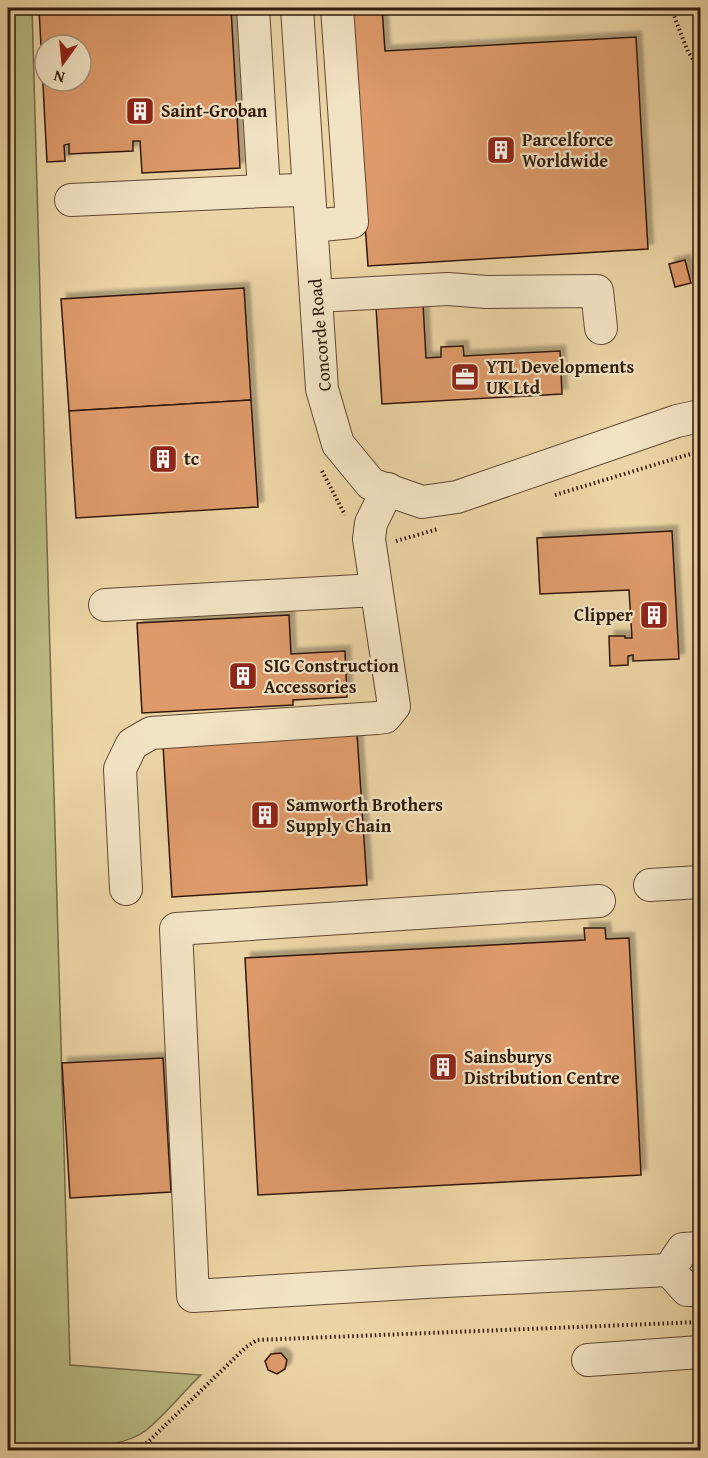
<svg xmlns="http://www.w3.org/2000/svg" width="708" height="1458" font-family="'Gentium Book Plus',serif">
<defs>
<filter id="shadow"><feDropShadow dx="5.5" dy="-5.5" stdDeviation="1.5" flood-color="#0004"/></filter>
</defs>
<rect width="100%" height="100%" fill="#ebd4a5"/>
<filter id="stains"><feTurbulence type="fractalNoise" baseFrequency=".00333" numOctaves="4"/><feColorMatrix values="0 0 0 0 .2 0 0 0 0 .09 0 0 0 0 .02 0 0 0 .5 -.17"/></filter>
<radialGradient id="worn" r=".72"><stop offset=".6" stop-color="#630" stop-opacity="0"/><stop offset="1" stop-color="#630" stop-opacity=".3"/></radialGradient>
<path fill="#babc84" stroke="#756a48" stroke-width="1.5" d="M8,8h24l38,1357 131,10c-18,17 -38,42 -56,56 -28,21 -103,20 -137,19z"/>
<g fill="#de9a6a" stroke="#30190b" stroke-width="1.5" fill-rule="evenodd" filter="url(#shadow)">
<path d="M39,8h192l9,160 -98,5 -2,-32h-7v10l-64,3v-10l-5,1 1,16 -18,1zM45,45h36v36h-36z"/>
<polygon points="350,8 382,8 385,51 636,37 648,249 368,266"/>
<polygon points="700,8 700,25 692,12"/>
<polygon points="685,260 691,283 675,287 669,264"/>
<polygon points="244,288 251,400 69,411 61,299"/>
<polygon points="423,304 426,358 441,357 441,347 463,346 464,356 560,351 562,394 382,404 376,307"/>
<polygon points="251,400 258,507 76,518 69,411"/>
<polygon points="672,531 679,659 633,661 633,655 628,656 628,665 610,666 609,636 625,636 625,638 632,638 629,590 540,594 537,538"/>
<polygon points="289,615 291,654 345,651 347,697 293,700 293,705 142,713 137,623"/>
<polygon points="357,733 367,885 172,897 163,745"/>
<polygon points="584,928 605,928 606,939 629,938 641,1175 258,1195 245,958 585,940"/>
<polygon points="163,1058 171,1192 70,1198 62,1063"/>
<polygon points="281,1353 287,1360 285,1369 277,1374 268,1370 265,1361 271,1354"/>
</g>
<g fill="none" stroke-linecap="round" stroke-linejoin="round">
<g stroke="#5f4832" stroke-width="34">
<g id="minor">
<polyline points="253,8 264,191 308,190"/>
<polyline points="297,8 322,389 338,444 371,484 422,502 457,497 677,421 700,416"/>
<polyline points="71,200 264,191"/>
<polyline points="312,226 352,222 337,8"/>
<polyline points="316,296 448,289 486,292 597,291 601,328"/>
<polyline points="105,605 376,590"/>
<polyline points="650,885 700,882"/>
<polyline points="126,889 120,769 132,744 151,733 377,718 385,717 394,706 369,539 371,523 388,489"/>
<polyline points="599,901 176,929 193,1296 426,1282 669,1270"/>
<polyline points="700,1248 683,1249 669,1270 687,1290 700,1290"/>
<polyline points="588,1360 700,1352"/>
</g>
</g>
<g stroke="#30190b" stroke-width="4" stroke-dasharray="1.5 3" stroke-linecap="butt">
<polyline points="671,8 688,52 700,69"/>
<polyline points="322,471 345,515"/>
<polyline points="555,495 700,451"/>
<polyline points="396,541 438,529"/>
<polyline points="129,1450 148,1442 246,1347 257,1340 700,1322"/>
</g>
<use href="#minor" stroke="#f2e3c4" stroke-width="32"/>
</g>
<defs>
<g id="building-square" transform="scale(1.5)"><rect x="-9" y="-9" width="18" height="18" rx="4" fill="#8f2418" stroke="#f2e3c4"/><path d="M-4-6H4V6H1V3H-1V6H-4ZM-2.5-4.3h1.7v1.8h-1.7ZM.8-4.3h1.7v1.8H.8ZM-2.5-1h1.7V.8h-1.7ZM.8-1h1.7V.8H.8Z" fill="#fff"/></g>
<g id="office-square" transform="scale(1.5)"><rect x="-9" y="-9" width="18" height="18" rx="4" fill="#8f2418" stroke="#f2e3c4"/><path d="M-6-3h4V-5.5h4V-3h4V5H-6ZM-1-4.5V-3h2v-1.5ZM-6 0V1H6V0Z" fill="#fff"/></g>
</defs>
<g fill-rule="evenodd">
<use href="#building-square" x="140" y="111"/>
<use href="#building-square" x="501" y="150"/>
<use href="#office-square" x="465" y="377"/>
<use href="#building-square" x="163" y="459"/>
<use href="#building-square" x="654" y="615"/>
<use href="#building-square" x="243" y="676"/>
<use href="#building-square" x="265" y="815"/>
<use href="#building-square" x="443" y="1067"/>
</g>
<g text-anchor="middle" stroke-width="4.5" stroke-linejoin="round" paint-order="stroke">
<g font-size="18" font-weight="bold" fill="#30190b" stroke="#f2e3c4" text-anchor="start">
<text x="161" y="117">Saint-Groban</text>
<text x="522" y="146">Parcelforce<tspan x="522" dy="21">Worldwide</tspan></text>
<text x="486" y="373">YTL Developments<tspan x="486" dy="21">UK Ltd</tspan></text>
<text x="184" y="465">tc</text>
<text x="633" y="621" text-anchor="end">Clipper</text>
<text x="264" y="672">SIG Construction<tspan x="264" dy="21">Accessories</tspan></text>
<text x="286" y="811">Samworth Brothers<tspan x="286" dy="21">Supply Chain</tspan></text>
<text x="464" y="1063">Sainsburys<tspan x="464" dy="21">Distribution Centre</tspan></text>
</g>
<g font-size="18" fill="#30190b" stroke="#f2e3c4">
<text transform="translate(320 335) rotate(-95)" y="6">Concorde Road</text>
</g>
</g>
<rect width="708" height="1458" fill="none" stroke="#ebd4a5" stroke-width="30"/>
<rect x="9" y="9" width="690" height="1440" fill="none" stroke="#30190b" stroke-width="3"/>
<rect x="15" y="15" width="678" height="1428" fill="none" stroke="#30190b" stroke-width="1.5"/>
<g transform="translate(63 63) rotate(195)"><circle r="28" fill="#f2e3c4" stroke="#a4927a" stroke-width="1.5"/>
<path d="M0-4.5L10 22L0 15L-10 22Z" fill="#8f2418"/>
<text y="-9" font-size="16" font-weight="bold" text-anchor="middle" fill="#30190b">N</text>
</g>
<rect width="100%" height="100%" filter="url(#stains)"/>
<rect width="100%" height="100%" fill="url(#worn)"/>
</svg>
